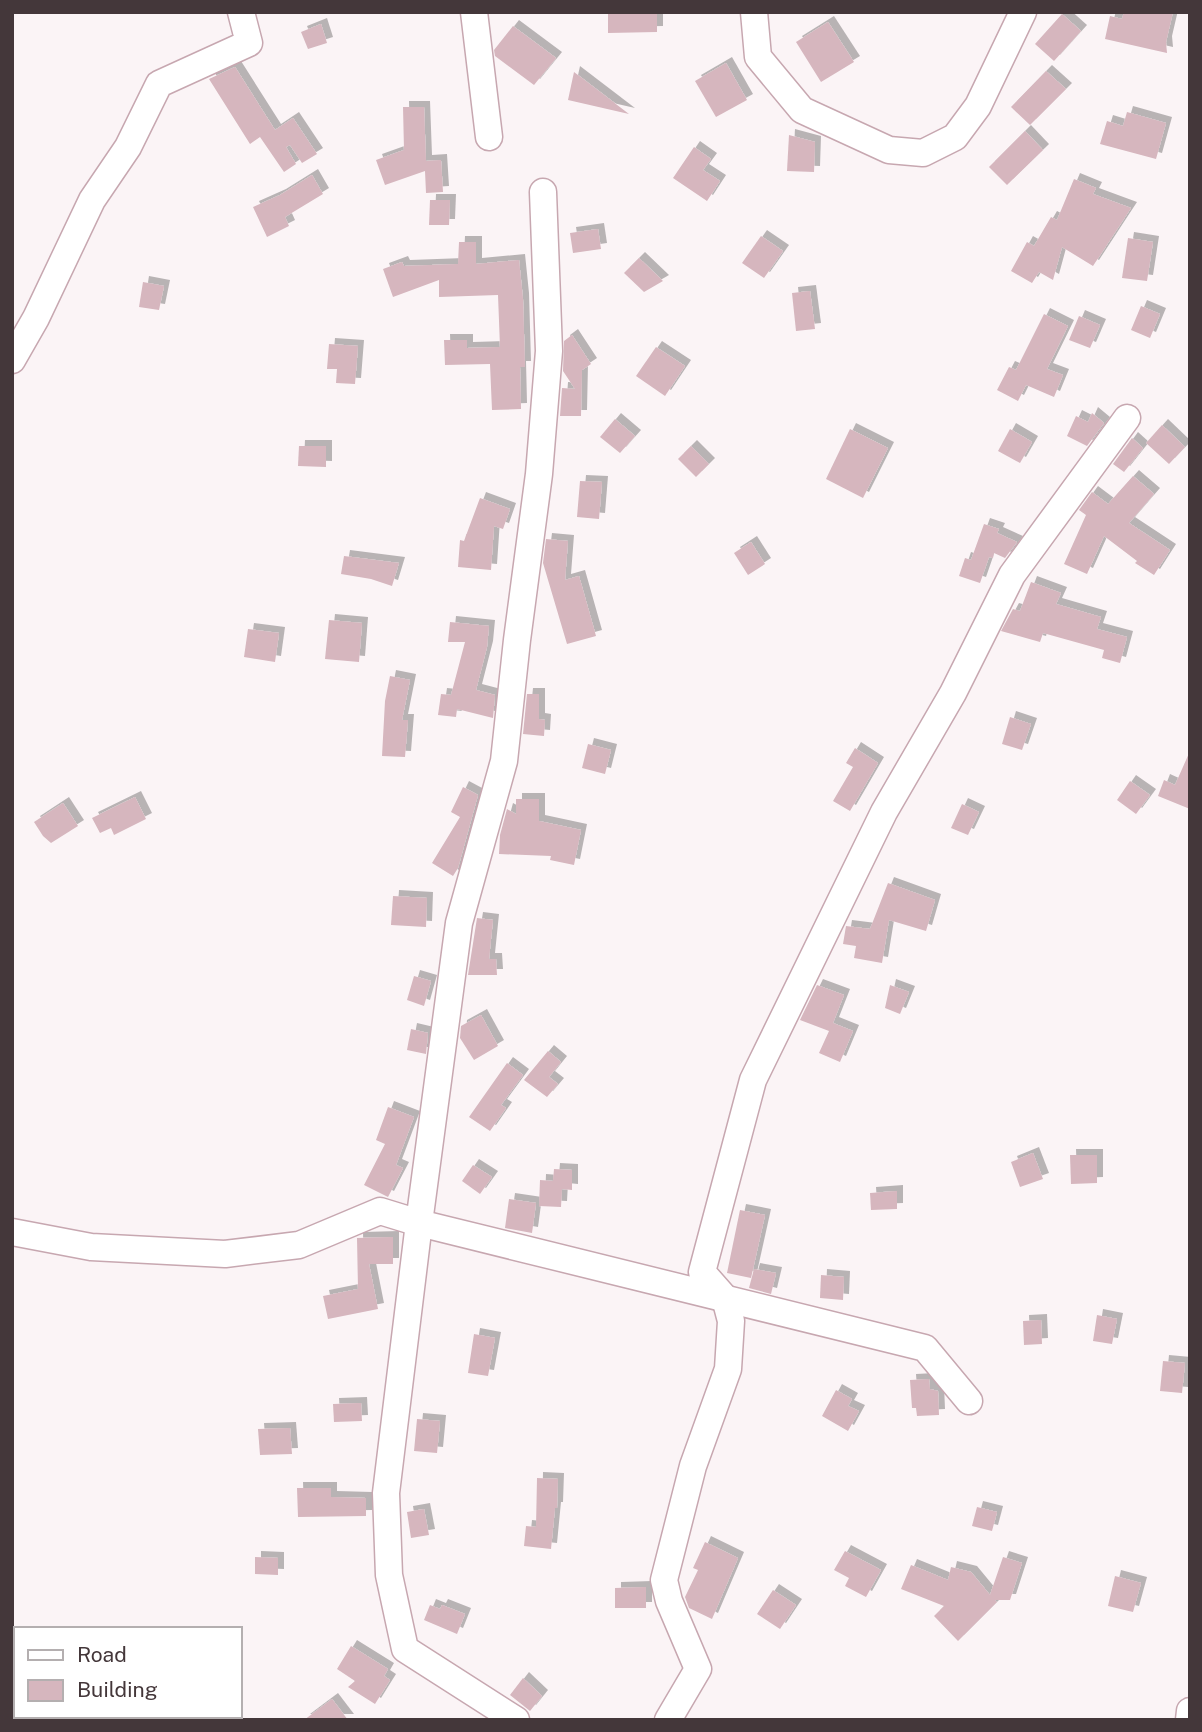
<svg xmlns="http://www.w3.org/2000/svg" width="1202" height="1732" font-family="'Public Sans',sans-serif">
<defs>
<filter id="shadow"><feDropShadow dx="6" dy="-6" stdDeviation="0" flood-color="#0004"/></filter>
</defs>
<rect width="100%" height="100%" fill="#fbf4f6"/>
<g fill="#d6b6be" filter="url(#shadow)">
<polygon points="608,12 657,12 657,32 608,33"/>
<polygon points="1124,12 1173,12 1166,42 1167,53 1105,39 1110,16 1122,19"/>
<polygon points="1062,14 1081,31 1054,61 1035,44"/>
<polygon points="828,22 854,62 821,82 796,42"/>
<polygon points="321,24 327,43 308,49 301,32"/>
<polygon points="513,26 556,58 534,85 495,56 494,50"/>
<polygon points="726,63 747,100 716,117 695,81"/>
<polygon points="235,67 275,130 293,118 317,154 302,163 290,145 286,147 296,164 284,172 260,137 250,144 209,79"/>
<polygon points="1046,71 1066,89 1030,125 1011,107"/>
<polygon points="574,72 629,114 568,100"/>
<polygon points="403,107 424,107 426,161 441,160 443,192 426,193 425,171 385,185 376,160 404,150"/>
<polygon points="1127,112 1166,123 1156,159 1100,144 1107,121 1123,126"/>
<polygon points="1025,131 1043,150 1007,185 989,167"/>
<polygon points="789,135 815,142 814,172 787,171"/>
<polygon points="694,147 711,159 703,170 720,181 707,201 673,178"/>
<polygon points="312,175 323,194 285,217 289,226 267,237 253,207 280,195"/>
<polygon points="1074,179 1096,188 1093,194 1131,208 1093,266 1062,247 1053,280 1039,272 1032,283 1011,271 1027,242 1034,246 1051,217 1057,220"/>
<polygon points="430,200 450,200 449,225 429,225"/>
<polygon points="598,229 601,249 573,253 570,233"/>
<polygon points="761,236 783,251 764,278 742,263"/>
<polygon points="1128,238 1153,242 1147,281 1122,278"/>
<polygon points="459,242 476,242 476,264 519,260 523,299 525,367 520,367 521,409 492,410 490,364 445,365 444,340 467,340 467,348 500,347 498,295 439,297 439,280 393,297 383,269 402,262 404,266 458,264"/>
<polygon points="639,258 663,281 644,292 624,273"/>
<polygon points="143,282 164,286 159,310 139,307"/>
<polygon points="810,291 815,329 796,331 792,293"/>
<polygon points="1141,306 1160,314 1150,338 1131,330"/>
<polygon points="1044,314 1068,326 1047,369 1063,375 1054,397 1026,385 1018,401 997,390 1009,367 1016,370"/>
<polygon points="1079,316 1100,325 1090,348 1069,340"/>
<polygon points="572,335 591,364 582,370 581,416 560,416 562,388 575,389 563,371 564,341"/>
<polygon points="329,344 358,346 355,384 336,383 337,369 327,369"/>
<polygon points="656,347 685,366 665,396 636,376"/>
<polygon points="1092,413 1104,423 1087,446 1067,436 1076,416 1088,422"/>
<polygon points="615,419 635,436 620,453 600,437"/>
<polygon points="1162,425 1185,447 1169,464 1146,443"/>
<polygon points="850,429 888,448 863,498 826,479"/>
<polygon points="1010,429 1032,442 1020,463 998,451"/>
<polygon points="1132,438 1143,448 1124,472 1113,464"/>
<polygon points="299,446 326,446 326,467 298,466"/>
<polygon points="691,446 709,464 696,477 678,459"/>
<polygon points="1133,476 1154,494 1129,523 1170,550 1154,575 1135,563 1137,561 1104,536 1087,574 1064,564 1086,515 1079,510 1092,492 1108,504"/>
<polygon points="580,481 602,482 599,519 577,517"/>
<polygon points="480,498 510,509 503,529 494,526 491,570 458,567 460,540 464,541"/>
<polygon points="984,524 999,529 997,533 1017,542 1005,558 994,553 993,558 989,557 980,583 959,576 965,558 971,560"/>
<polygon points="546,539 568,541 565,580 579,576 596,636 567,644 543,563"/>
<polygon points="751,542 765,564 748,575 734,553"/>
<polygon points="344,556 399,563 392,586 371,579 341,574"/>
<polygon points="1031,582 1061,593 1056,604 1101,617 1097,629 1127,637 1120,663 1102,658 1104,650 1043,633 1040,642 1001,631 1013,609 1020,611"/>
<polygon points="329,620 362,623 359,662 325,659"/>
<polygon points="450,622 489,626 487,647 476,690 495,695 493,718 457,709 456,717 438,715 441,694 451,695 465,642 448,642"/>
<polygon points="248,629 279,633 275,662 244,657"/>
<polygon points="390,676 410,680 402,720 408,720 405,757 382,756 385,701"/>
<polygon points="527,694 539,694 539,719 545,720 544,736 523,734"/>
<polygon points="1010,717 1031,724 1022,750 1002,744"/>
<polygon points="588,744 611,750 605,774 582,768"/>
<polygon points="855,748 878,763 850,811 833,801 853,767 846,763"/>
<polygon points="1190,751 1190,809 1158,796 1164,780 1175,785"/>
<polygon points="1130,781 1150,795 1136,814 1117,800"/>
<polygon points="463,787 478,795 458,868 453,876 432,863 460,817 451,812"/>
<polygon points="135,797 146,819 114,835 111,828 100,833 92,818"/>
<polygon points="516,799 539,799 539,821 581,830 574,865 550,860 551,856 499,854 500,835 507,809 516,814"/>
<polygon points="63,803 78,826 51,843 43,836 34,822"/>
<polygon points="962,804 979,812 968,835 951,828"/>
<polygon points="888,883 935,900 926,931 889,920 882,963 854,958 856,946 843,944 846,926 870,929"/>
<polygon points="393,896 427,898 426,927 391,925"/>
<polygon points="477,918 493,920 489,959 496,959 497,975 468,975"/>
<polygon points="414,976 431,981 424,1006 407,1000"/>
<polygon points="817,985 844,995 833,1023 853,1031 840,1062 819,1053 829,1031 800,1020"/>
<polygon points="890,985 909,992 900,1014 885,1008"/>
<polygon points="481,1015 498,1046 474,1060 460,1038 461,1026"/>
<polygon points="411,1029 428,1033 426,1054 407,1050"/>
<polygon points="548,1051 561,1062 549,1077 558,1084 547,1097 524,1080"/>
<polygon points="507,1063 523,1075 501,1105 506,1108 490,1131 469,1117"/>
<polygon points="388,1107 414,1117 396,1165 403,1168 388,1197 364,1185 385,1144 376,1140"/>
<polygon points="1033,1153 1043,1179 1020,1187 1011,1162"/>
<polygon points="1070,1155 1097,1155 1097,1183 1071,1184"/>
<polygon points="473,1165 492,1177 480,1194 462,1181"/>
<polygon points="554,1169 572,1170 572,1190 562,1189 561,1207 539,1206 540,1180 553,1181"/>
<polygon points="897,1191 897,1209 871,1210 870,1193"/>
<polygon points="509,1199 536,1203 532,1233 505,1228"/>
<polygon points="740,1210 765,1215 751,1278 727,1273"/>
<polygon points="393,1237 393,1264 369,1264 378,1309 328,1319 323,1296 358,1289 357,1238"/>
<polygon points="754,1269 776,1273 771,1294 749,1288"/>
<polygon points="821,1275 844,1277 843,1300 820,1298"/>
<polygon points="1097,1315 1117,1319 1112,1344 1093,1341"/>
<polygon points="1041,1320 1042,1344 1024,1345 1023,1321"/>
<polygon points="474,1334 495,1338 488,1376 468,1373"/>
<polygon points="1163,1361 1185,1363 1182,1393 1160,1391"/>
<polygon points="929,1379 930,1389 938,1391 939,1415 917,1416 916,1408 912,1408 910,1380"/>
<polygon points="836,1390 852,1399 848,1406 859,1411 848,1431 822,1416"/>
<polygon points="361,1403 362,1421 334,1422 333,1404"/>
<polygon points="417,1419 440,1421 437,1453 414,1451"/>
<polygon points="290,1428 292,1454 260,1455 258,1429"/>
<polygon points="537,1478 558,1479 557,1508 555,1508 551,1549 524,1546 526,1526 536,1527"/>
<polygon points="297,1488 331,1488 331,1497 366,1498 366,1516 298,1517"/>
<polygon points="977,1507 997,1512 992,1531 972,1526"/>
<polygon points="424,1509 429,1535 411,1538 407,1512"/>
<polygon points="705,1542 738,1558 712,1619 689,1608 685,1597 698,1570 693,1568"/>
<polygon points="845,1551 881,1570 866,1597 845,1586 849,1578 834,1570"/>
<polygon points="255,1557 278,1558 278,1575 255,1574"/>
<polygon points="1003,1557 1022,1563 1010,1600 995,1600 997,1602 958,1641 934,1616 944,1606 901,1589 911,1565 948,1580 951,1567 971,1572 990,1595"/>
<polygon points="1115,1576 1141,1583 1133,1612 1108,1606"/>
<polygon points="646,1587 646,1608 615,1608 615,1588"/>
<polygon points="773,1590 796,1605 780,1629 757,1614"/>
<polygon points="430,1605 440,1609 442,1605 465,1614 457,1634 424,1620"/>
<polygon points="351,1646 388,1669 384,1676 390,1680 375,1704 348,1687 355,1681 337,1669"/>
<polygon points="523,1678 542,1696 530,1711 510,1695"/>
<polygon points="332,1699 348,1720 304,1720"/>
</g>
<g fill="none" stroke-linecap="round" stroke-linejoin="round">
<g stroke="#c7a7b0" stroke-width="29">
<g id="minor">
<polyline points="474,12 489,137"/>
<polyline points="754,12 758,57 802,110 889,150 923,153 955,137 978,106 1023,12"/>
<polyline points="12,360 36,318 92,200 128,147 159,84 249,43 241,12"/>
<polyline points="12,1232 91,1247 225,1254 299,1245 380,1211 419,1223 925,1348 969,1401"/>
<polyline points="516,1720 405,1649 389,1575 386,1493 419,1223 459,923 504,761 517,640 539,474 549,351 543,192"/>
<polyline points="668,1720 698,1669 669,1601 664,1580 693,1466 728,1369 731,1321 725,1298 702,1272 753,1080 884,812 953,693 1012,575 1127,418"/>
<polyline points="1189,1720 1190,1711"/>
</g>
</g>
<use href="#minor" stroke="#fff" stroke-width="26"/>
</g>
<rect width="1202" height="1732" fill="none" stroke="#44373a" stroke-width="28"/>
<rect x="14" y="1627" width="228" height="91" fill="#ffffff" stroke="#b4afb0" stroke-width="2"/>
<rect x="28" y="1650" width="35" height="10" fill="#ffffff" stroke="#b4afb0" stroke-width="2"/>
<text x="77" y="1662" font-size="21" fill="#44373a">Road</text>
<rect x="28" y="1680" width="35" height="21" fill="#d6b6be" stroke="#b4afb0" stroke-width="2"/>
<text x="77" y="1697" font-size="21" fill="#44373a">Building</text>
</svg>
